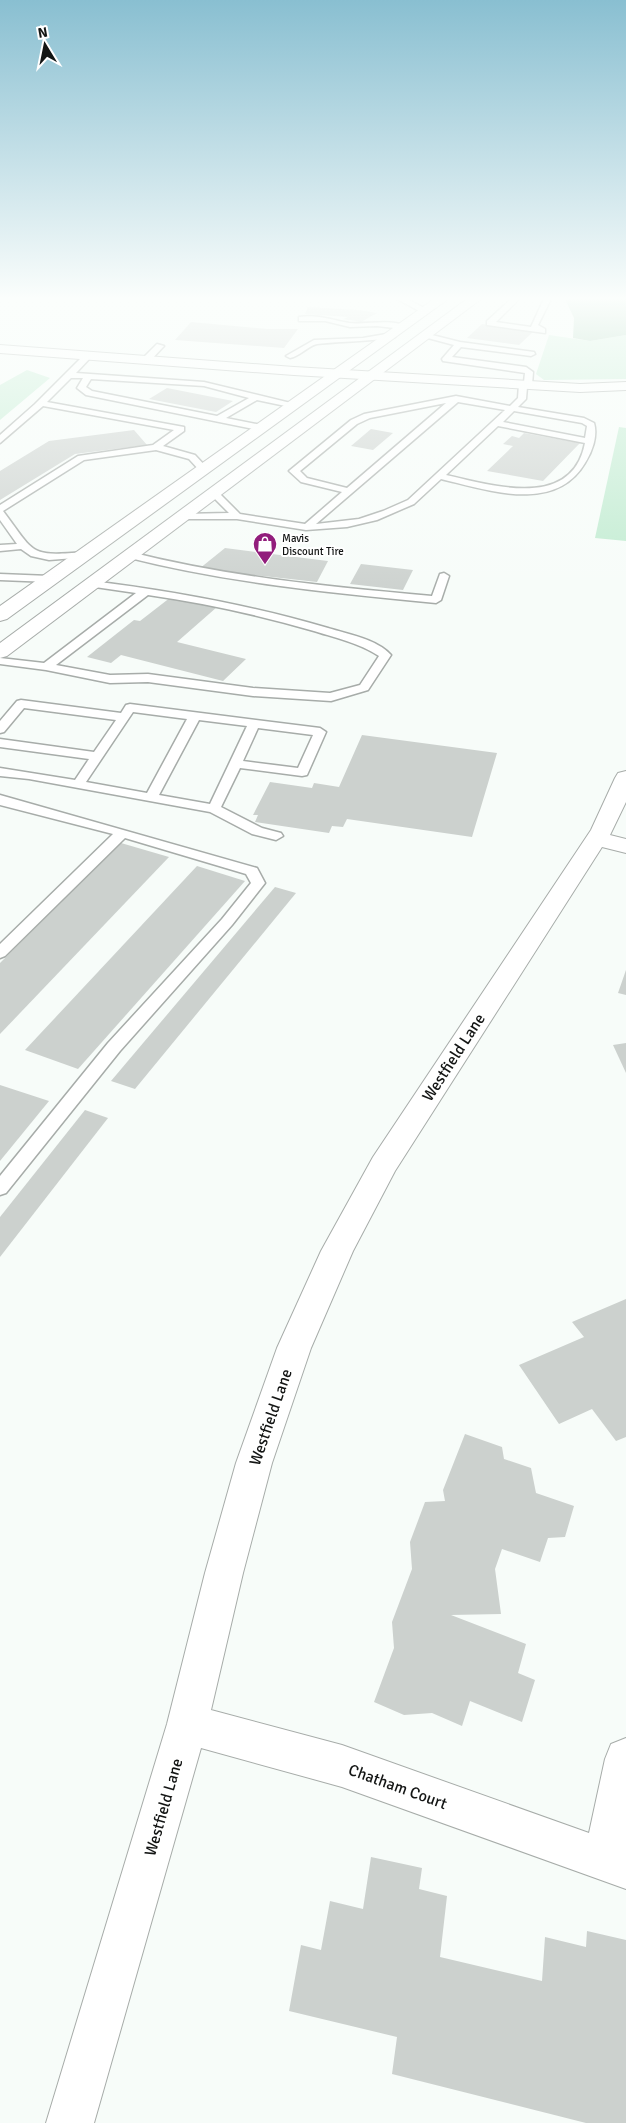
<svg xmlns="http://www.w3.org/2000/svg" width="626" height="2123" font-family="Signika,sans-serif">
<rect width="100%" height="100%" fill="#f7fcf9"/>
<g fill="#c0ebd0">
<polygon points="549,335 590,341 626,335 626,379 544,380 536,374"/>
<polygon points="27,370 50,378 0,420 0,385"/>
<polygon points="619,427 626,428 626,541 595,538"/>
</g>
<polygon fill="#8ec2a2" points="565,299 626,299 626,335 590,341 573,338 574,318"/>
<g fill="#ccd1ce">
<polygon points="308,307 359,310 377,313 361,322 343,319 348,317 305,314"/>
<polygon points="191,322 268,329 298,329 284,348 175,340"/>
<polygon points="482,324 534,331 519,345 467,338"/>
<polygon points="167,388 233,401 216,412 149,399"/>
<polygon points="371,429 393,433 373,450 351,446"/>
<polygon points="134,430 147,445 75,454 0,500 0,471 49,441"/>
<polygon points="524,433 580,443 543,481 487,471 513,446 503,444 512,436 519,438"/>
<polygon points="225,548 328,561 317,582 199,569"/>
<polygon points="361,564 413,570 403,590 350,584"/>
<polygon points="171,597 217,607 177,642 246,659 223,681 121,655 111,663 87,657 134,620 140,621"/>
<polygon points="362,735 497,753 472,837 347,819 343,827 332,826 329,833 255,822 258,815 253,815 270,782 312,788 314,783 339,787"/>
<polygon points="121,843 169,857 0,1034 0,963"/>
<polygon points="197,866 245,881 78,1069 25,1050"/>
<polygon points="275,887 296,893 135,1089 111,1081"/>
<polygon points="626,970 626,995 618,993"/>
<polygon points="626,1043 626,1073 613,1045"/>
<polygon points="0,1085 49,1101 0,1161"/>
<polygon points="85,1110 108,1118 0,1257 0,1217"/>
<polygon points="626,1299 626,1437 616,1441 592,1409 559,1424 519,1365 584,1337 572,1322"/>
<polygon points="465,1434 502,1447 504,1459 531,1468 536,1493 574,1506 565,1537 548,1538 540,1562 502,1549 495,1569 501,1614 451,1615 526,1644 518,1673 535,1680 522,1722 470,1701 462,1726 432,1713 404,1715 374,1702 394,1648 392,1622 412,1569 410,1542 425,1502 445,1501 443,1490"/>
<polygon points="371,1857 422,1868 419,1889 447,1896 440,1957 542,1981 545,1937 586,1947 587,1931 626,1940 626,2123 586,2123 392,2074 397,2037 289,2011 301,1945 321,1950 330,1901 363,1909"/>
</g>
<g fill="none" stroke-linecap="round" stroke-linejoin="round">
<g stroke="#a7aca9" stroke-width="3">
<g id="lane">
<polygon points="397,299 407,299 430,311 423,313"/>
<polygon points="511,299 519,299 496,322 531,327 544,299 551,299 538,325 545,329 545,333 487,325 487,321"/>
<path d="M299,317c18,-3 33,3 50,6 16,2 44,-5 58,4l-4,2 -26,-3 -27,1 -25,-6h-26z"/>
<path d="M392,333h3v4c-26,5 -52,4 -78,7 -9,2 -17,12 -27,14l-4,-2 28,-16 49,-2z"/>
<path d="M424,333l36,9 74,10 1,2 -4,2 -70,-9 -9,10 74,10 7,5 -1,13 -5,2 -1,12 -8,8 66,11 10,5c4,13 -2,29 -9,40 -30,51 -98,27 -144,16l-27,25 -37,16 -30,7 -41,3 -69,-11h-58v-4l3,-1 47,-1 -20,-20 5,-3 3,1 23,23 65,10 37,-32 -41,-10 -12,-11 62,-51 13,-6 92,-18 54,10 8,-8 1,-14 5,-2 1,-9 -82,-12 -1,-2 12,-14 -30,-8zM458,402l47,8 -97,90 -25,11 -24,8 -43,5zM446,403l-99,85 -40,-10 -7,-7 57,-47 13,-6zM514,411l68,12 5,3 -2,12 -82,-16zM498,426l87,17c-13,68 -94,42 -139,32z"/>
<polygon points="157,344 164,346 149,362 143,362 143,358"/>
<path d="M85,354l7,2 -16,17 128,9 95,23 -4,3 -38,-8 -31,18 40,8 1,2 -4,3 -177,-36 -9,-7 6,-10h-12l-24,24 137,25v4l-21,15 32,9 14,15 -5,3 -3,-1 -12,-13 -33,-9 -72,10 -81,51c32,42 25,46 81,41l4,1v4l-39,3 -18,-4 -10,-7 -21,2v-6l17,-1 -17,-24v-15l78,-49 75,-11 21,-15 -131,-24 -43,37v-8l35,-31zM91,379l113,7 45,12 -32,18 -125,-25 -6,-4z"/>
<path d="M130,552c99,25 200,35 302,44l8,-22 4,-1 5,3 -8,24 -5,3c-104,-10 -208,-20 -310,-46v-4z"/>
<polygon points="0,574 50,576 55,579 50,582 0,580"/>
<path d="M92,581c80,10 158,24 236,47 19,6 49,11 63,27l-23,35 -37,11 -78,-5 -105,-14 -38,1 -64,-13 -46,-6v-6l44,5 92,-70 -48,-7 -1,-2 1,-2zM148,595c56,8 111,20 166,36 22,7 45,12 65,25l-19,29 -30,8 -77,-5 -105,-14 -38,1 -54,-10z"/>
<path d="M21,700l100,13 5,-8 4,-1 190,24 6,4 -19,43 -5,1 -62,-8 -19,39 41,21 19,5 2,3 -7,4 -24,-6 -42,-22 -181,-33 -29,-3v-8l75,12 14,-21 -89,-12v-8l94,13 22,-32 -92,-12 -20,24 -4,1v-12l17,-20zM133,712l54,7 -40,74 -61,-11zM199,720l48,6 -37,78 -51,-9zM258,728l55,7 -15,33 -55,-7z"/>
<polygon points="0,795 257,868 265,883 232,925 120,1051 6,1193 0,1195 0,1176 108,1043 222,919 251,883 246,874 125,838 5,956 0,958 0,944 113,834 0,805"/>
</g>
</g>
<g stroke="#a7aca9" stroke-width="2">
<polygon id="street" points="626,771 626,802 610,835 626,839 626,853 602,847 395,1171 353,1251 311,1348 272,1463 243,1573 211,1710 342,1745 589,1833 605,1759 611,1744 626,1738 626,1889 342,1787 201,1748 94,2123 46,2123 167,1724 205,1573 236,1463 277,1348 321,1251 373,1157 591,830 615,778 618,773"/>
</g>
<g stroke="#a7aca9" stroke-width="2">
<polygon id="secondary" points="0,345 294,367 580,384 626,382 626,390 580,392 294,375 0,353"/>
</g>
<g stroke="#a7aca9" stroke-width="2">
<g id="highway">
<polygon points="434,299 448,299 7,619 0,621 0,606"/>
<polygon points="467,299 481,299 7,656 0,658 0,643"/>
</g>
</g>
<use href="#lane" fill="#fff" fill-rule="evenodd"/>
<use href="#street" fill="#fff" fill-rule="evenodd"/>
<use href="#secondary" fill="#fff" fill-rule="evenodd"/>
<use href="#highway" fill="#fff" fill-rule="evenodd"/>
</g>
<linearGradient id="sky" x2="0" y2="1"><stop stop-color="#89bfd1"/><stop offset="0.5" stop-color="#fbfefc"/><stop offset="1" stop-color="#fbfefc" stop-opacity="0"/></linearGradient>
<rect width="626" height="597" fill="url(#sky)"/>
<defs>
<g id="shop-pin" transform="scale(1.25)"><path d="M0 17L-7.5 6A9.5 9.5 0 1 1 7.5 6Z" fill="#921d7c" stroke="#fff"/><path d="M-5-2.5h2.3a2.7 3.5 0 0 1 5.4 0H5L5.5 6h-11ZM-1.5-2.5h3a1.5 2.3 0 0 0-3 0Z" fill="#fff"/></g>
</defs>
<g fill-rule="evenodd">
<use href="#shop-pin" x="265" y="544"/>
</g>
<g text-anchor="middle" stroke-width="4" stroke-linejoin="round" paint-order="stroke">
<g font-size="11" fill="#131514" stroke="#fff" text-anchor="start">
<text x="282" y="542">Mavis<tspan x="282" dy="13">Discount Tire</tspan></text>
</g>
<g font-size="16" fill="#131514" stroke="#fff">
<text transform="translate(453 1057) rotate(-57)" y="6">Westfield Lane</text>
<text transform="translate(270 1417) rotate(-71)" y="6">Westfield Lane</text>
<text transform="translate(398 1786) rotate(20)" y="6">Chatham Court</text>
<text transform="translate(163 1807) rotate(-74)" y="6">Westfield Lane</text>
</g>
</g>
<g transform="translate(45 45) rotate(350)" stroke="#ffffff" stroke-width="4" paint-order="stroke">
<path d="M0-4L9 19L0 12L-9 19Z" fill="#131514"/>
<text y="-8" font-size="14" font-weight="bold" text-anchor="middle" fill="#131514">N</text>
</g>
</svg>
